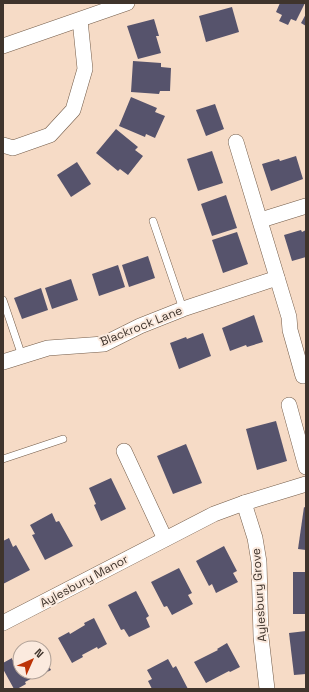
<svg xmlns="http://www.w3.org/2000/svg" width="309" height="692" font-family="'Space Grotesk',sans-serif">
<rect width="100%" height="100%" fill="#f6dbc6"/>
<g fill="#56536c">
<polygon points="280,3 305,3 296,21 291,19 288,25 279,21 282,15 276,12"/>
<polygon points="232,7 239,32 206,42 199,16"/>
<polygon points="306,14 306,26 301,23"/>
<polygon points="154,19 159,36 156,36 161,53 138,59 127,26"/>
<polygon points="133,61 161,63 161,67 171,68 170,91 160,91 159,94 131,92"/>
<polygon points="131,97 157,108 155,112 165,116 155,138 146,134 145,137 119,126"/>
<polygon points="215,104 224,129 206,136 196,110"/>
<polygon points="116,129 138,147 135,150 143,156 128,175 120,169 118,171 96,153"/>
<polygon points="212,151 223,183 198,191 187,159"/>
<polygon points="296,156 303,179 271,191 262,164 279,159 280,161"/>
<polygon points="77,162 91,184 71,197 57,175"/>
<polygon points="226,195 237,228 212,236 201,204"/>
<polygon points="301,230 302,232 306,230 306,257 292,261 284,235"/>
<polygon points="237,232 248,264 223,273 212,240"/>
<polygon points="148,256 155,278 129,287 122,265"/>
<polygon points="118,265 125,287 99,296 92,274"/>
<polygon points="71,279 78,300 52,309 45,288"/>
<polygon points="41,288 48,310 22,319 14,298"/>
<polygon points="254,315 263,342 247,347 246,345 230,351 222,328"/>
<polygon points="203,333 211,356 179,369 170,343 186,337 187,339"/>
<polygon points="276,421 287,461 257,470 246,429"/>
<polygon points="186,444 202,483 173,494 157,456"/>
<polygon points="111,478 126,509 101,521 94,505 96,504 89,488"/>
<polygon points="304,507 306,508 306,550 298,549"/>
<polygon points="52,513 56,522 59,521 73,546 45,560 32,535 35,534 30,525"/>
<polygon points="9,538 13,547 16,545 30,570 3,584 3,541"/>
<polygon points="224,546 237,571 233,573 238,582 216,593 212,584 209,586 196,561"/>
<polygon points="179,568 192,593 188,595 193,604 172,615 167,606 164,607 151,582"/>
<rect x="293" y="572" width="13" height="42"/>
<polygon points="136,591 149,616 146,618 150,627 129,637 124,629 121,630 108,605"/>
<polygon points="94,618 107,644 98,649 97,647 82,655 83,657 72,663 58,638 69,632 70,634 85,625 84,623"/>
<polygon points="306,631 306,674 294,675 289,633"/>
<polygon points="227,643 240,667 230,672 229,671 206,683 194,662 218,650 217,649"/>
<polygon points="20,656 20,672 44,672 44,658 51,670 41,675 40,674 25,682 26,684 17,689 14,689 3,669 3,663 12,658 12,660"/>
<polygon points="168,659 173,668 176,666 188,689 152,689 148,681 152,679 147,670"/>
</g>
<g fill="none" stroke-linecap="round" stroke-linejoin="round">
<g stroke="#735c49" stroke-width="8">
<g id="lane">
<polyline points="153,221 183,309"/>
<polyline points="3,300 22,356"/>
<polyline points="3,459 63,439"/>
</g>
</g>
<g stroke="#735c49" stroke-width="16">
<g id="street">
<polyline points="3,46 127,3"/>
<polyline points="236,142 289,317 290,330 303,376 306,375"/>
<polyline points="3,145 13,148 50,135 73,110 85,69 80,20"/>
<polyline points="261,220 306,206"/>
<polyline points="3,362 48,348 104,344 140,326 183,309 277,278"/>
<polyline points="289,405 306,467"/>
<polyline points="124,451 165,539"/>
<polyline points="244,503 255,538 259,562 261,637 267,689"/>
<polyline points="3,623 214,514 244,503 306,484"/>
</g>
</g>
<use href="#lane" stroke="#fff" stroke-width="7"/>
<use href="#street" stroke="#fff" stroke-width="15"/>
</g>
<g text-anchor="middle" stroke-width="4" stroke-linejoin="round" paint-order="stroke">
<g font-size="12" fill="#3f342c" stroke="#fbeade">
<text transform="translate(141 326) rotate(-22)" y="4">Blackrock Lane</text>
<text transform="translate(84 581) rotate(-28)" y="4">Aylesbury Manor</text>
<text transform="translate(259 595) rotate(-94)" y="4">Aylesbury Grove</text>
</g>
</g>
<rect width="309" height="692" fill="none" stroke="#3f342c" stroke-width="8"/>
<g transform="translate(32 660) rotate(45)"><circle r="19" fill="#fbeade" stroke="#b0a197"/>
<path d="M0-3L7 15L0 10L-7 15Z" fill="#bc3306"/>
<text y="-6" font-size="11" font-weight="bold" text-anchor="middle" fill="#3f342c">N</text>
</g>
</svg>
